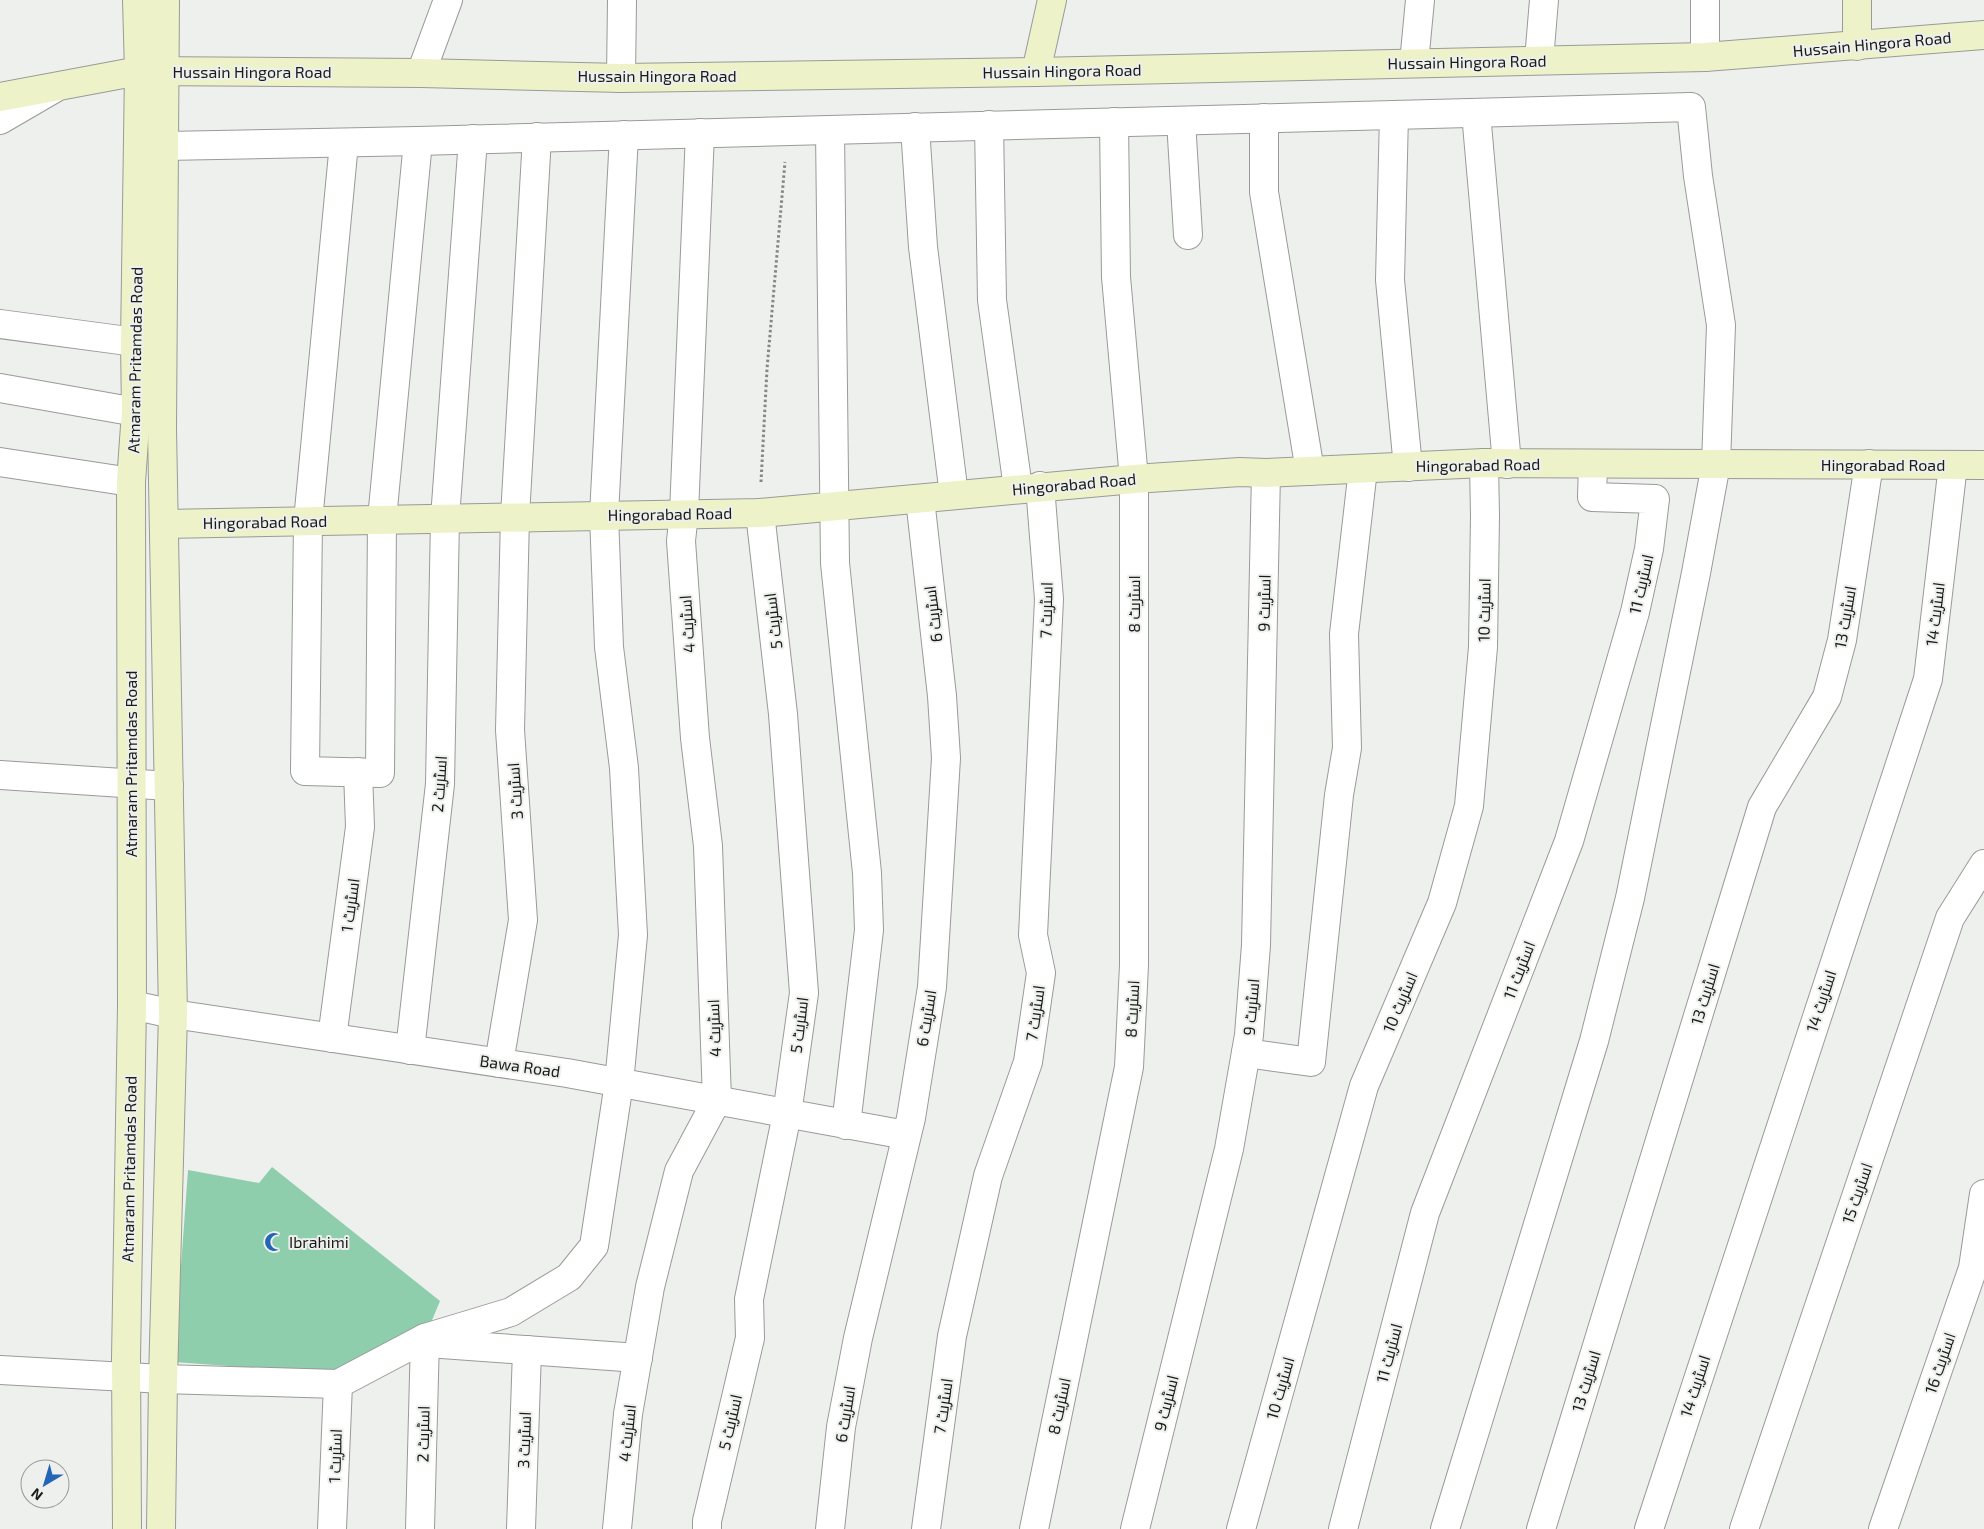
<svg xmlns="http://www.w3.org/2000/svg" width="1984" height="1529" font-family="'Exo 2',Cairo,sans-serif">
<rect width="100%" height="100%" fill="#edf0ec"/>
<polygon fill="#8ecead" points="272,1167 440,1301 425,1337 341,1374 174,1362 188,1170 259,1183"/>
<g fill="none" stroke-linecap="round" stroke-linejoin="round">
<g stroke="#989b98" stroke-width="30">
<g id="street">
<polyline points="1705,57 1705,0"/>
<polyline points="1539,60 1544,0"/>
<polyline points="1414,63 1420,0"/>
<polyline points="421,73 448,0"/>
<polyline points="621,78 622,0"/>
<polyline points="1476,113 1507,464"/>
<polyline points="1394,115 1390,280 1408,467"/>
<polyline points="1264,118 1264,192 1310,471"/>
<polyline points="0,120 55,88"/>
<polyline points="1181,121 1188,235"/>
<polyline points="989,125 992,300 1018,488"/>
<polyline points="915,127 923,247 954,495"/>
<polyline points="830,130 835,563 867,873 869,930 846,1125"/>
<polyline points="344,143 308,521 305,771 380,773 382,519 418,141"/>
<polyline points="165,146 418,141 1691,107 1698,176 1721,325 1716,464 1696,573 1630,898 1594,1041 1445,1529"/>
<polyline points="0,324 135,342"/>
<polyline points="0,388 136,412"/>
<polyline points="0,462 131,482"/>
<polyline points="0,775 169,786"/>
<polyline points="132,1005 173,1014 567,1073 906,1135"/>
<polyline points="332,1038 360,827 358,772"/>
<polyline points="410,1050 440,784 445,518 473,139"/>
<polyline points="1246,1053 1311,1062 1339,795 1347,748 1344,634 1363,469"/>
<polyline points="499,1063 523,920 510,730 515,516 537,137"/>
<polyline points="428,1343 638,1358"/>
<polyline points="0,1370 163,1379 338,1384 425,1338 511,1312 569,1277 594,1246 619,1083 633,935 624,768 609,647 604,515 624,135"/>
<polyline points="332,1529 338,1384"/>
<polyline points="420,1529 425,1338"/>
<polyline points="521,1529 527,1350"/>
<polyline points="617,1529 628,1414 650,1287 679,1171 717,1100 708,846 695,738 681,541 684,513 700,133"/>
<polyline points="707,1529 707,1521 750,1338 749,1299 787,1114 804,993 783,714 760,513"/>
<polyline points="830,1529 841,1427 858,1338 911,1118 932,987 946,758 942,696 920,499"/>
<polyline points="926,1529 952,1336 988,1176 1028,1062 1041,973 1033,935 1049,599 1040,486"/>
<polyline points="1034,1529 1129,1067 1134,965 1134,479 1116,277 1114,122"/>
<polyline points="1135,1529 1229,1149 1249,1035 1256,945 1266,473"/>
<polyline points="1241,1529 1364,1086 1442,903 1469,806 1483,647 1485,516 1484,463"/>
<polyline points="1343,1529 1425,1213 1569,841 1635,612 1649,549 1655,499 1592,497 1593,464"/>
<polyline points="1541,1529 1762,807 1827,697 1842,640 1869,464"/>
<polyline points="1649,1529 1928,679 1953,465"/>
<polyline points="1744,1529 1950,918 1984,864"/>
<polyline points="1883,1529 1973,1268 1984,1194"/>
</g>
</g>
<g stroke="#989b98" stroke-width="30">
<g id="secondary">
<polyline points="1857,0 1857,46"/>
<polyline points="1036,72 1052,0"/>
<polyline points="0,97 139,71 421,73 621,78 1036,72 1705,57 1984,35"/>
<polyline points="164,524 760,513 1134,479 1240,472 1266,473 1484,463 1984,465"/>
<polyline points="127,1529 126,1359 132,1005 131,482 136,412 135,342 139,71 137,0"/>
<polyline points="161,1529 163,1379 173,1014 162,429 165,0"/>
</g>
</g>
<polyline stroke="#858785" stroke-width="3" stroke-dasharray="2.5 2.5" stroke-linecap="butt" points="761,482 767,369 785,162"/>
<use href="#street" stroke="#fff" stroke-width="28"/>
<use href="#secondary" stroke="#eef2c9" stroke-width="28"/>
</g>
<defs>
<g id="mosque-bare" transform="scale(1.5)"><path d="M3.5-4.9A6 6 0 1 0 3.5 4.9A5 5 0 1 1 3.5-4.9Z" fill="#2365b6" stroke="#edf0ec" stroke-width="2.5" paint-order="stroke"/></g>
</defs>
<g fill-rule="evenodd">
<use href="#mosque-bare" x="274" y="1242"/>
</g>
<g text-anchor="middle" stroke-width="4" stroke-linejoin="round" paint-order="stroke">
<g font-size="16" fill="#191a19" stroke="#edf0ec">
<text transform="translate(1872 44) rotate(-5)" y="6">Hussain Hingora Road</text>
<text transform="translate(1467 62) rotate(-1)" y="6">Hussain Hingora Road</text>
<text transform="translate(1062 71) rotate(-1)" y="6">Hussain Hingora Road</text>
<text x="252" y="78">Hussain Hingora Road</text>
<text x="657" y="82">Hussain Hingora Road</text>
<text transform="translate(135 360) rotate(-89)" y="6">Atmaram Pritamdas Road</text>
<text transform="translate(1478 465) rotate(-1)" y="6">Hingorabad Road</text>
<text x="1883" y="471">Hingorabad Road</text>
<text transform="translate(1074 484) rotate(-5)" y="6">Hingorabad Road</text>
<text transform="translate(670 514) rotate(-1)" y="6">Hingorabad Road</text>
<text transform="translate(265 522) rotate(-1)" y="6">Hingorabad Road</text>
<text transform="translate(1641 584) rotate(-77)" y="6">اسٹریٹ 11</text>
<text transform="translate(1264 603) rotate(-89)" y="6">اسٹریٹ 9</text>
<text transform="translate(1134 604) rotate(-90)" y="6">اسٹریٹ 8</text>
<text transform="translate(1046 610) rotate(-89)" y="6">اسٹریٹ 7</text>
<text transform="translate(1484 610) rotate(-89)" y="6">اسٹریٹ 10</text>
<text transform="translate(933 614) rotate(-97)" y="6">اسٹریٹ 6</text>
<text transform="translate(1935 614) rotate(-83)" y="6">اسٹریٹ 14</text>
<text transform="translate(1845 617) rotate(-80)" y="6">اسٹریٹ 13</text>
<text transform="translate(773 621) rotate(-97)" y="6">اسٹریٹ 5</text>
<text transform="translate(687 624) rotate(-94)" y="6">اسٹریٹ 4</text>
<text transform="translate(131 764) rotate(-90)" y="6">Atmaram Pritamdas Road</text>
<text transform="translate(439 784) rotate(-86)" y="6">اسٹریٹ 2</text>
<text transform="translate(515 791) rotate(-94)" y="6">اسٹریٹ 3</text>
<text transform="translate(350 905) rotate(-82)" y="6">اسٹریٹ 1</text>
<text transform="translate(1519 970) rotate(-69)" y="6">اسٹریٹ 11</text>
<text transform="translate(1705 994) rotate(-73)" y="6">اسٹریٹ 13</text>
<text transform="translate(1821 1001) rotate(-72)" y="6">اسٹریٹ 14</text>
<text transform="translate(1400 1002) rotate(-67)" y="6">اسٹریٹ 10</text>
<text transform="translate(1251 1007) rotate(-85)" y="6">اسٹریٹ 9</text>
<text transform="translate(1132 1009) rotate(-87)" y="6">اسٹریٹ 8</text>
<text transform="translate(1035 1013) rotate(-82)" y="6">اسٹریٹ 7</text>
<text transform="translate(926 1018) rotate(-81)" y="6">اسٹریٹ 6</text>
<text transform="translate(799 1025) rotate(-83)" y="6">اسٹریٹ 5</text>
<text transform="translate(714 1028) rotate(-92)" y="6">اسٹریٹ 4</text>
<text transform="translate(520 1066) rotate(8)" y="6">Bawa Road</text>
<text transform="translate(129 1169) rotate(-89)" y="6">Atmaram Pritamdas Road</text>
<text transform="translate(1857 1193) rotate(-71)" y="6">اسٹریٹ 15</text>
<text transform="translate(1389 1353) rotate(-75)" y="6">اسٹریٹ 11</text>
<text transform="translate(1940 1363) rotate(-71)" y="6">اسٹریٹ 16</text>
<text transform="translate(1586 1381) rotate(-73)" y="6">اسٹریٹ 13</text>
<text transform="translate(1695 1386) rotate(-72)" y="6">اسٹریٹ 14</text>
<text transform="translate(1280 1388) rotate(-74)" y="6">اسٹریٹ 10</text>
<text transform="translate(1166 1403) rotate(-76)" y="6">اسٹریٹ 9</text>
<text transform="translate(943 1406) rotate(-82)" y="6">اسٹریٹ 7</text>
<text transform="translate(1059 1406) rotate(-78)" y="6">اسٹریٹ 8</text>
<text transform="translate(845 1414) rotate(-81)" y="6">اسٹریٹ 6</text>
<text transform="translate(730 1422) rotate(-77)" y="6">اسٹریٹ 5</text>
<text transform="translate(627 1433) rotate(-84)" y="6">اسٹریٹ 4</text>
<text transform="translate(423 1434) rotate(-89)" y="6">اسٹریٹ 2</text>
<text transform="translate(524 1440) rotate(-88)" y="6">اسٹریٹ 3</text>
<text transform="translate(335 1456) rotate(-88)" y="6">اسٹریٹ 1</text>
</g>
<g font-size="16" fill="#191a19" stroke="#edf0ec" text-anchor="start">
<text x="289" y="1248">Ibrahimi</text>
</g>
</g>
<g transform="translate(45 1484) rotate(218)"><circle r="24" fill="#edf0ec" stroke="#989a98"/>
<path d="M0-4L9 19L0 12L-9 19Z" fill="#2365b6"/>
<text y="-8" font-size="14" font-weight="bold" text-anchor="middle" fill="#191a19">N</text>
</g>
</svg>
